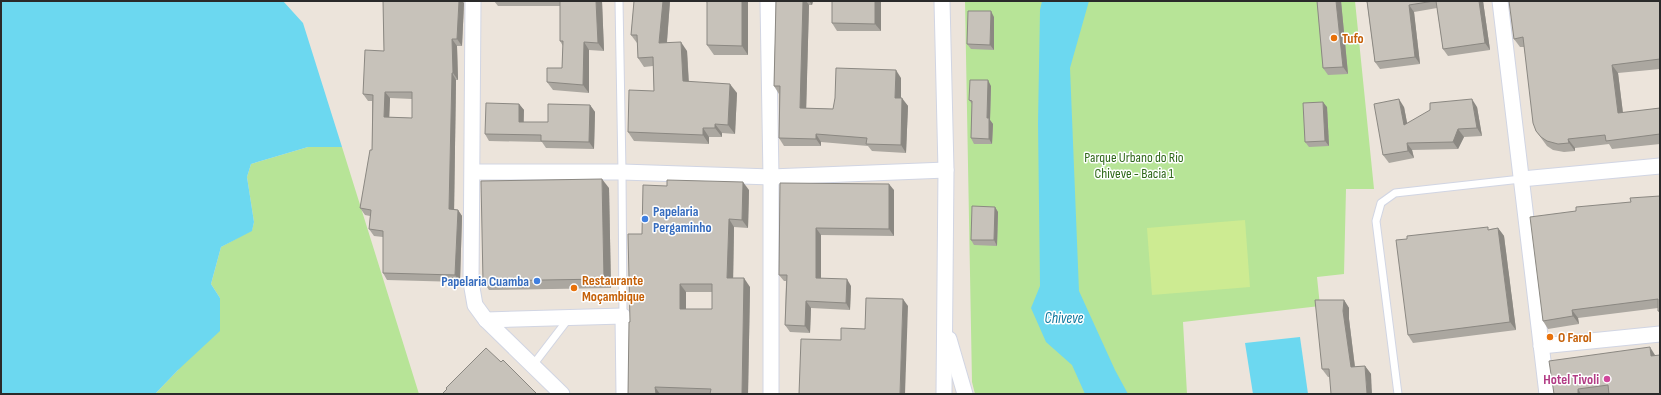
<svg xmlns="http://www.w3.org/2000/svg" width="1661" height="395" font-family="'Sofia Sans Condensed',sans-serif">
<rect width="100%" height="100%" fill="#ece4db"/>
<g fill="#b7e497">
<polygon points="965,1 1355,1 1374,189 1346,189 1344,274 1317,277 1320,306 1183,322 1187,394 975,394 972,382"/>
<polygon points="308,147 342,147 419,394 155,394 178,370 220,298 211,284 221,247 252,230 254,222 247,177 251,164"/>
</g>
<polygon fill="#cdeb92" points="1245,220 1250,287 1152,295 1147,228"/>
<g fill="#6cd8f0">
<polygon points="1,1 283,1 303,23 342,147 308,147 251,164 247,177 254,222 252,231 221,247 211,284 220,298 220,331 178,370 155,394 1,394"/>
<polygon points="1042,1 1089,1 1070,68 1079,291 1115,370 1128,394 1085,394 1072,365 1046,342 1031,308 1040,286 1038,123 1040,10"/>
<polygon points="1300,337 1308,394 1253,394 1245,343"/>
</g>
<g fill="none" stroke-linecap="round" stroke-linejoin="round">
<g stroke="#d1d5e3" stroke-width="9">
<g id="service">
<polyline points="619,1 622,172 623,316"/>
<polyline points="533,365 569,318"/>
<polyline points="1398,394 1376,221 1381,203 1395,193 1521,179"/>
</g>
</g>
<g stroke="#d1d5e3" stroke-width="17">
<g id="minor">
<polyline points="473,1 471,282 475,305 486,320 562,394"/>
<polyline points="768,1 771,177 771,394"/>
<polyline points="942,1 946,170 944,394"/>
<polyline points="1500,1 1547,394"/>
<polyline points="473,172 622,172 771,177 946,170"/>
<polyline points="1521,179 1660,166"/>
<polyline points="486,320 623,316 624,394"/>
<polyline points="949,339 965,394"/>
<polyline points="1541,346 1660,334"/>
</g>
</g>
<use href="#service" stroke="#fff" stroke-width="7"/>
<use href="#minor" stroke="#fff" stroke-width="15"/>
</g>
<g fill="#aba7a0" fill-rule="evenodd">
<path d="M383,1h79l2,2 -2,43h-5l1,34h-2l-2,129 4,1 4,6 -2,66 -73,-2 -4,-7v-36l-9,-1 -5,-7 1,-13 -5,-1 -5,-7 12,-58v-49h-4l-5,-7 21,-43zM390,98l22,1v19l-23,-1z"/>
<polygon points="494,1 602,1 604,51 589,50 589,93 553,90 547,82 562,68 563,46 560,41 560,6 498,6"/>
<polygon points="634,1 670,1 667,43 687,51 689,82 737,93 735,134 722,133 722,137 709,137 709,144 634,141 628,132 654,91 653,66 644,67 638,58 637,43 631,35"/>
<polygon points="706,1 748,1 748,55 714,55 707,45 707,3"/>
<polygon points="776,1 813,1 812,5 809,5 806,108 833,109 901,78 901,98 908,106 906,153 872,151 868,146 821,142 821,146 784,146 779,138 779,94 774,86"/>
<polygon points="881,1 881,31 837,31 832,23"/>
<polygon points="1317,1 1341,1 1348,74 1328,75 1323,68"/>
<polygon points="1366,1 1483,1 1490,50 1448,56 1443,49 1437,8 1414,12 1420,64 1380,69 1375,62 1367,3"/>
<polygon points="1660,1 1660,69 1618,73 1623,113 1660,108 1660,144 1612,149 1609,144 1575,148 1575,151 1564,152 1553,150 1547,146 1536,131 1524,47 1520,47 1514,39"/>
<polygon points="994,17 994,50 971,49 967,44"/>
<polygon points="991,86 990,120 993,124 992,144 974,144 971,138 972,104 969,100"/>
<polygon points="519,104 524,110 524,122 548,122 590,105 595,112 594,149 546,148 542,142 489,141 485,134"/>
<polygon points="1327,107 1329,146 1309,147 1305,142"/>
<polygon points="1404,107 1407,123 1477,107 1482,136 1464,137 1458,149 1412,150 1414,158 1389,163 1383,155"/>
<polygon points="780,183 894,190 894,236 821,235 821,278 851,286 850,310 811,308 810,333 790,332 785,325 786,281 784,281 779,275"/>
<path d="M667,186l82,4 -1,38 -14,-1 -1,51 17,9 -2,107h-120l2,-72 12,-88zM686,292h26v17h-26z"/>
<polygon points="609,188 611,288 489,290 483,281"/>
<polygon points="1660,196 1660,313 1658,311 1658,308 1578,318 1579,324 1548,329 1543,321 1576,211 1631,202"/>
<polygon points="995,207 998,212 997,246 974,245 971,240"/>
<polygon points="1498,228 1504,236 1516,330 1413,343 1408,335 1490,229"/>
<polygon points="1344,300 1349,308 1349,319 1355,367 1365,366 1371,374 1328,377 1322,369"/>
<polygon points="1655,355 1609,393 1600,394 1554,394"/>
</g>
<g fill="#8b8882">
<polygon points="459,1 462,1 464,3 462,46 457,39"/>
<polygon points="596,1 602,1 604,51 598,43"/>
<polygon points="663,1 670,1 666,52 659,43"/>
<polygon points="742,1 748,1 748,55 742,46"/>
<polygon points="803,1 806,1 809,5 806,116 800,108"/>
<polygon points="809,1 813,1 812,5"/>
<polygon points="875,1 881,1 881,31 875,24"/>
<polygon points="1336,1 1341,1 1348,74 1343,67"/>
<polygon points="1479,1 1483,1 1490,50 1485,43"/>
<polygon points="1409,5 1414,12 1420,64 1415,57"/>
<polygon points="991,11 994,17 994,50 990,45"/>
<polygon points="452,39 457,46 458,80 453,73"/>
<polygon points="584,42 589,50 589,93 583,85"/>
<polygon points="681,42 687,51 689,90 683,81"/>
<polygon points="1612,65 1618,73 1624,122 1618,113"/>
<polygon points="896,70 901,78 901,106 895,98"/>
<polygon points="452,73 456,80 454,216 449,209"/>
<polygon points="988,80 991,86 990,120 993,124 992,144 989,139 987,118"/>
<polygon points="730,84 737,93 735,134 728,125"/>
<polygon points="385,92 390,98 389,124 384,117"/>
<polygon points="902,98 908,106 906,153 901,145"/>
<polygon points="1399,99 1404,107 1409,133 1404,125"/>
<polygon points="1472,99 1477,107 1482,136 1477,128"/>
<polygon points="1323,102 1327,107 1329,146 1325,141"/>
<polygon points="519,104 524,110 523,128 519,122"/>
<polygon points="590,105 595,112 594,149 589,142"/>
<polygon points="715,124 722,133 722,137 715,128"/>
<polygon points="703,128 709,137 709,144 703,135"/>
<polygon points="1458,129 1464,137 1458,149 1453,142"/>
<polygon points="816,134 821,142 821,146 816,139"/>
<polygon points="1568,139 1575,148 1575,151 1569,143"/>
<polygon points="1407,143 1412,150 1414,158 1408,151"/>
<polygon points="602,179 609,188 611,288 604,279"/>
<polygon points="743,182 749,190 748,228 742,220"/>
<polygon points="889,184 894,190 894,236 889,229"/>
<polygon points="995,207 998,212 997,246 994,240"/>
<polygon points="458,210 462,216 460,282 455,275"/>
<polygon points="729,219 734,227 733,286 727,278"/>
<polygon points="816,228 821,235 821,285 816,278"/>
<polygon points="1498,228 1504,236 1516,330 1510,322"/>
<polygon points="744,278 750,287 748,394 742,394"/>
<polygon points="847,279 851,286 850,310 846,303"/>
<polygon points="680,284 686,292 686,317 680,309"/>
<polygon points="903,299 908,306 905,394 900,394"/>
<polygon points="1344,300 1349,308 1349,319 1356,376 1351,367 1343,311"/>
<polygon points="806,301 811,308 810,333 805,326"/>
<polygon points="1572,310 1578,318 1579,324 1573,316"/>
<polygon points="1650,347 1655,355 1656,364 1651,356"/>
<polygon points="1365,366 1371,374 1372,394 1367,394"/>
<polygon points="655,387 660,394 656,394"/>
<polygon points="1578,389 1581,394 1578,394"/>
</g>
<g fill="#c7c2ba" stroke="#8b8882" fill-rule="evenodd">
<path d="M383,1h76l-2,38h-5l1,34h-1l-3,136 9,1 -3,65 -72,-2v-42l-14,-2 2,-19 -11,-2 10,-58h2l1,-55 -10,-1 2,-44 19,1zM385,92h27v26l-28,-1z"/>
<polygon points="560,1 596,1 598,43 584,42 583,85 547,82 547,68 562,68 563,41 560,41"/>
<polygon points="634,1 663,1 659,43 681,42 683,81 730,84 728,125 715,124 715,128 703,128 703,135 628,132 629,90 654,91 653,57 638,58 637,35 631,35"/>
<polygon points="707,1 742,1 742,46 707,45"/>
<polygon points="776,1 803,1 800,108 833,109 835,98 836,68 896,70 895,98 902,98 901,145 866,144 867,138 816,134 816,139 779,138 780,86 774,86"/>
<polygon points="832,1 875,1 875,24 832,23"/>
<polygon points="1317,1 1336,1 1343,67 1323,68"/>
<polygon points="1367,1 1434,1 1409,5 1415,57 1375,62"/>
<polygon points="1436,1 1479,1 1485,43 1443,49"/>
<polygon points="1509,1 1660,1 1660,59 1612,65 1618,113 1660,108 1660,134 1606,141 1605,135 1568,139 1569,143 1558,144 1547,141 1541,137 1536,131 1533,123 1523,37 1514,39"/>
<polygon points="968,11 991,11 990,45 967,44"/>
<polygon points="970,80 988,80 987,118 989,118 989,139 971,138 972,101 969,100"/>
<polygon points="1399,99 1404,125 1430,110 1430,103 1472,99 1477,128 1458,129 1453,142 1407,143 1408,151 1383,155 1374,104"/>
<polygon points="1323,102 1325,141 1305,142 1303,103"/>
<polygon points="486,103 519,104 519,122 548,122 548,104 590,105 589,142 541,141 541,135 485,134"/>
<polygon points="602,179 604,279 483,281 481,181"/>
<path d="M667,180l76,2 -1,38 -13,-1 -2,59h17l-2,116h-32l1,-5 -56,-2 1,7h-28l1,-72h1l-2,-88h14l1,-49 24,1zM680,284h32v25h-32z"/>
<polygon points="780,183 889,184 889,229 816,228 816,278 847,279 846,303 806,301 805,326 785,325 787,275 779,275"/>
<polygon points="1660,196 1660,311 1658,311 1658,299 1572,310 1573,316 1543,321 1530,217 1576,211 1576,207 1631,202 1630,198"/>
<polygon points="972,206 995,207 994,240 971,240"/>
<polygon points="1488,227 1488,230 1498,228 1510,322 1408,335 1396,240 1407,239 1407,236"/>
<polygon points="866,298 903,299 900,394 799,394 801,339 841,340 841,328 865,329"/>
<polygon points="1315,300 1344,300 1343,311 1351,367 1365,366 1367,394 1331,394 1329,369 1322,369"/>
<polygon points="1650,347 1651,356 1660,355 1660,394 1609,394 1608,385 1578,389 1578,394 1554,394 1549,361"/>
<polygon points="486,348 501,362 503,360 537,394 442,394 447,389 446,388"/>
</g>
<g fill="#e8710a" stroke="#fff" stroke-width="1.5">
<circle cx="1334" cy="38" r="4"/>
<circle cx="574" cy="288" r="4"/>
<circle cx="1550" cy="337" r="4"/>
</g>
<g fill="#3f7fe0" stroke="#fff" stroke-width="1.5">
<circle cx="645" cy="219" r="4"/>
<circle cx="537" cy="281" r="4"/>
</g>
<circle fill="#d1479c" stroke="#fff" stroke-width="1.5" cx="1607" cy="379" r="4"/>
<g text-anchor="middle" stroke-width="3" stroke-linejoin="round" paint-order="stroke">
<g font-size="14" font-weight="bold" fill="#c56008" stroke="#fff" text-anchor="start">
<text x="1342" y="43">Tufo</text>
<text x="582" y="285">Restaurante<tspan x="582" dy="16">Moçambique</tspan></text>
<text x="1558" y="342">O Farol</text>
</g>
<g font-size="14" fill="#2f6819" stroke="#fff">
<text x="1134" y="162">Parque Urbano do Rio<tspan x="1134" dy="16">Chiveve - Bacia 1</tspan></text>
</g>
<g font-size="14" font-weight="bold" fill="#366cbe" stroke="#fff" text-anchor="start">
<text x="653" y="216">Papelaria<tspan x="653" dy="16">Pergaminho</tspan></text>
<text x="529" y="286" text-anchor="end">Papelaria Cuamba</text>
</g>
<g font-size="14" font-weight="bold" fill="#b23c85" stroke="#fff" text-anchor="end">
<text x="1599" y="384">Hotel Tivoli</text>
</g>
<g font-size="15" font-style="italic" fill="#0b769c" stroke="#fff">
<text x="1064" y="323">Chiveve</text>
</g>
</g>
<rect width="1661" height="395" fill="none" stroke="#2a2a2a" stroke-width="4"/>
</svg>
